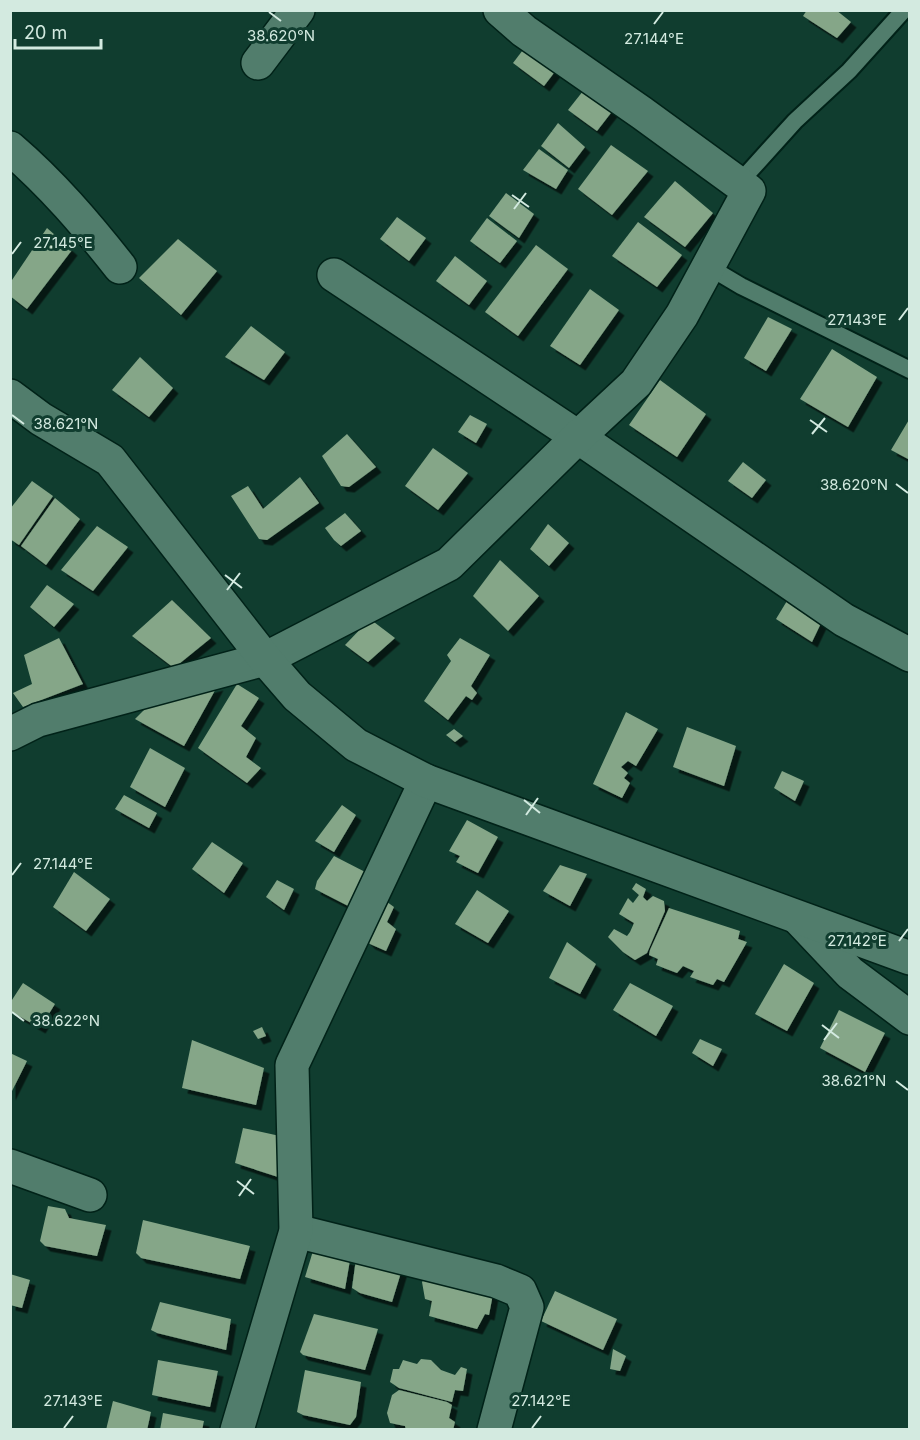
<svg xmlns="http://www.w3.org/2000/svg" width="920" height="1440" font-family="Inter,sans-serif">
<defs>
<filter id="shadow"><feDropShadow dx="5.5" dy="5.5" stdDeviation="0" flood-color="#0009"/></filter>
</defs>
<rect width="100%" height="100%" fill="#103d2f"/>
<g fill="#85a688" filter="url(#shadow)">
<polygon points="807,10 836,10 851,22 837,38 803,16"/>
<polygon points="529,42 560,65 544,86 513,63"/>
<polygon points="587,86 614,109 597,131 568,110"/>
<polygon points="558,123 585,147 569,168 541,146"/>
<polygon points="611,145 648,171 612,215 578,189"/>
<polygon points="539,149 568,170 556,189 523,170"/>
<polygon points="675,181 713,213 685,247 644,217"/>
<polygon points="506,193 534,214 519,238 489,216"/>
<polygon points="397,217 426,238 409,261 380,239"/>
<polygon points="487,218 517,241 500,263 470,241"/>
<polygon points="638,222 682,255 657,287 612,256"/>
<polygon points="47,228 72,250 27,309 10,296 10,283"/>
<polygon points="178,239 217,271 181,315 139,278"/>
<polygon points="536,245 568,269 518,336 485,312"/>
<polygon points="455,256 487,281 469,305 436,281"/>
<polygon points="590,289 619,310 580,365 550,346"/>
<polygon points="768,317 792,329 766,371 744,358"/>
<polygon points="251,326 285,352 264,380 225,357"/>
<polygon points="832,349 877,377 848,427 800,399"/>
<polygon points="140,357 173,388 149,417 112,390"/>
<polygon points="660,380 706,414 677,457 629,425"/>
<polygon points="470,415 487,424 476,443 458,432"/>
<polygon points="910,418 910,460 891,450"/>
<polygon points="347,434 376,467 349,487 341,486 322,456"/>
<polygon points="433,448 468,473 438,510 405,486"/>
<polygon points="743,462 766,480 752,498 728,481"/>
<polygon points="300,477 319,503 267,540 259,539 231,496 248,486 263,509"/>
<polygon points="32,481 53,496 19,545 10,539 10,509"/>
<polygon points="55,498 80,519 46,565 21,546"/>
<polygon points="345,513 361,531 341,546 334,540 325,528"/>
<polygon points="548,524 569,543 549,566 530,549"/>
<polygon points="97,526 128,547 93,591 61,570"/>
<polygon points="500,560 539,596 508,631 473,596"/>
<polygon points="47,585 74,604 54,627 30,607"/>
<polygon points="790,596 823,619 812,642 776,619"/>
<polygon points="172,600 211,638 174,668 132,636"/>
<polygon points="370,619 395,638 368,662 345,645"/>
<polygon points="59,638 83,684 23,707 13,693 32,684 24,655"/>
<polygon points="460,638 490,655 471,686 477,693 472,700 466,696 448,720 424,701 451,661 447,655"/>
<polygon points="237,684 259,698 241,726 256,738 246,757 261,768 247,783 198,748"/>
<polygon points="218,685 184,746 135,719 150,704"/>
<polygon points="626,712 658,729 636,766 628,761 621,767 628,773 624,778 630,783 622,798 593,784"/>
<polygon points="687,727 736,746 724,786 673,767"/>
<polygon points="454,729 463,736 455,742 446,735"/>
<polygon points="150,748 185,768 165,807 130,787"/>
<polygon points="782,771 804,781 795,801 774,788"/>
<polygon points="124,795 157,813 149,828 115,809"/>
<polygon points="342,805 356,815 334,852 315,841"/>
<polygon points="467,820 498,837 478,873 456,862 460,856 449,851"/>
<polygon points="212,842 243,863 224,893 192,869"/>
<polygon points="334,856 373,876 356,910 315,889 317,881"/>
<polygon points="560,865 587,874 570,906 543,891"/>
<polygon points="74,872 110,899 86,931 53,907"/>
<polygon points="277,880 294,889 284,910 266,897"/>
<polygon points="636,883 646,889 643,897 647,901 653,896 664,901 665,911 647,953 635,960 623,952 608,937 614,929 627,936 630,932 634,923 619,914 628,898 633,903 639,895 632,889"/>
<polygon points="477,890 509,911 488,943 455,924"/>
<polygon points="383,899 394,907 387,922 396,929 386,951 370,944 363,937"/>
<polygon points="669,908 740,931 738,939 747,942 724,982 717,979 713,985 690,977 694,971 683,966 677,973 656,965 658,959 649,955 650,950"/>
<polygon points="567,942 596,964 580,994 549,978"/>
<polygon points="784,964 814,983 787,1031 755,1014"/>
<polygon points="23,983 55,1004 40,1028 10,1011 10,1003"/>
<polygon points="630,983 673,1006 656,1036 613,1010"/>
<polygon points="839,1010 885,1033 865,1072 820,1048"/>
<polygon points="262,1027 266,1036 258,1039 253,1031"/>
<polygon points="700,1039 722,1049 713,1066 692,1053"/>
<polygon points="192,1040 264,1068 256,1105 182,1088"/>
<polygon points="10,1053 27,1061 10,1095"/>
<polygon points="243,1128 289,1138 278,1177 235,1163"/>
<polygon points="48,1206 65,1209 69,1218 106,1225 97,1256 45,1246 40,1241"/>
<polygon points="143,1220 250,1246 240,1279 141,1258 136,1253"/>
<polygon points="313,1251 350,1260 345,1289 305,1277"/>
<polygon points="356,1259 403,1266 392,1302 360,1293 352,1288"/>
<polygon points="10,1274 30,1280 22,1308 10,1305"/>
<polygon points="426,1276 493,1294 489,1315 485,1314 477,1329 429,1316 432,1301 425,1299 422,1282"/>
<polygon points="555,1291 617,1319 603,1350 541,1321"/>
<polygon points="160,1302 231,1319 226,1350 157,1333 151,1330"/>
<polygon points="314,1314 378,1329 365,1370 303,1355 300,1352"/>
<polygon points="613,1349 626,1356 620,1371 610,1369"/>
<polygon points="421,1359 431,1360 441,1370 455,1375 461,1367 467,1369 463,1391 455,1390 452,1402 399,1388 390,1382 393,1369 399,1369 403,1360 417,1364"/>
<polygon points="158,1360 218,1371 210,1407 152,1395"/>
<polygon points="305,1370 361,1382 356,1417 350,1425 303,1415 297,1412"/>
<polygon points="399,1390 447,1402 452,1405 449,1418 455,1422 453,1430 406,1430 405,1426 390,1423 387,1413 392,1395"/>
<polygon points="113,1401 151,1412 147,1430 106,1430"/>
<polygon points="163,1413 204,1421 202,1430 160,1430"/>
</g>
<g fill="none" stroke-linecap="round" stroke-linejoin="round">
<g stroke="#012218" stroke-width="20">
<g id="service">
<polyline points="738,184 795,121 849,71 904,10"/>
<polyline points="709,267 741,286 910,370"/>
</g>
</g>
<g stroke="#012218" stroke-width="36">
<g id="minor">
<polyline points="258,63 298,10"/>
<path d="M10,148c42,36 76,76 110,119"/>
<polyline points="334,275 578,437 844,620 910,655"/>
<polyline points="10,734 38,720 265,659 449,564 578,437 636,383 682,315 749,191 642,113 524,31 500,10"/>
<polyline points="799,919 850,973 910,1018"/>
<polyline points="10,1166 90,1195"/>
<polyline points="296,1231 496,1281 520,1291 527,1307 494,1430"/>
<polyline points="237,1430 296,1231 292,1065 426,781"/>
</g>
</g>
<g stroke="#012218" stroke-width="36">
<polyline id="secondary" points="10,396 41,419 110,460 265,659 297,696 356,745 426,781 910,958"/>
</g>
<use href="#service" stroke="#517d6c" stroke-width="16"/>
<use href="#minor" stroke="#517d6c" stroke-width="33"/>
<use href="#secondary" stroke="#517d6c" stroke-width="33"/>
</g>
<path fill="none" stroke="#d3eae0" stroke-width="2" d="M269,12l12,9M654,24l9,-12M512,195l17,12M514,209l12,-16M12,254l9,-12M899,320l9,-12M12,415l12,9M810,420l17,12M812,434l13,-16M896,484l12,9M225,575l17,13M227,590l13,-17M524,800l16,13M526,815l12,-17M12,875l9,-12M899,941l9,-12M12,1012l12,9M822,1025l17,13M824,1040l13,-17M896,1081l12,9M237,1181l17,13M239,1196l12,-17M64,1428l9,-12M532,1428l9,-12"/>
<g font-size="15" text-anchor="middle" fill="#d3eae0" stroke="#103d2f" stroke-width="6" stroke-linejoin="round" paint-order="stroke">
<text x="281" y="41">38.620°N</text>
<text x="654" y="44">27.144°E</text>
<text x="63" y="248">27.145°E</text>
<text x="857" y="325">27.143°E</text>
<text x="66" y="429">38.621°N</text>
<text x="854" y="490">38.620°N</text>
<text x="63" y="869">27.144°E</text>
<text x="857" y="946">27.142°E</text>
<text x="66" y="1026">38.622°N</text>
<text x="854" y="1086">38.621°N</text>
<text x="73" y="1406">27.143°E</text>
<text x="541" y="1406">27.142°E</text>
</g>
<rect width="920" height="1440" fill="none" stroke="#d3eae0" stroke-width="24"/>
<path d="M15 39v9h86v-9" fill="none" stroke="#d3eae0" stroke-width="3"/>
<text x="24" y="39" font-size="18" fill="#d3eae0" stroke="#103d2f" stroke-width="4.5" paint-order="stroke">20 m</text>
</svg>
